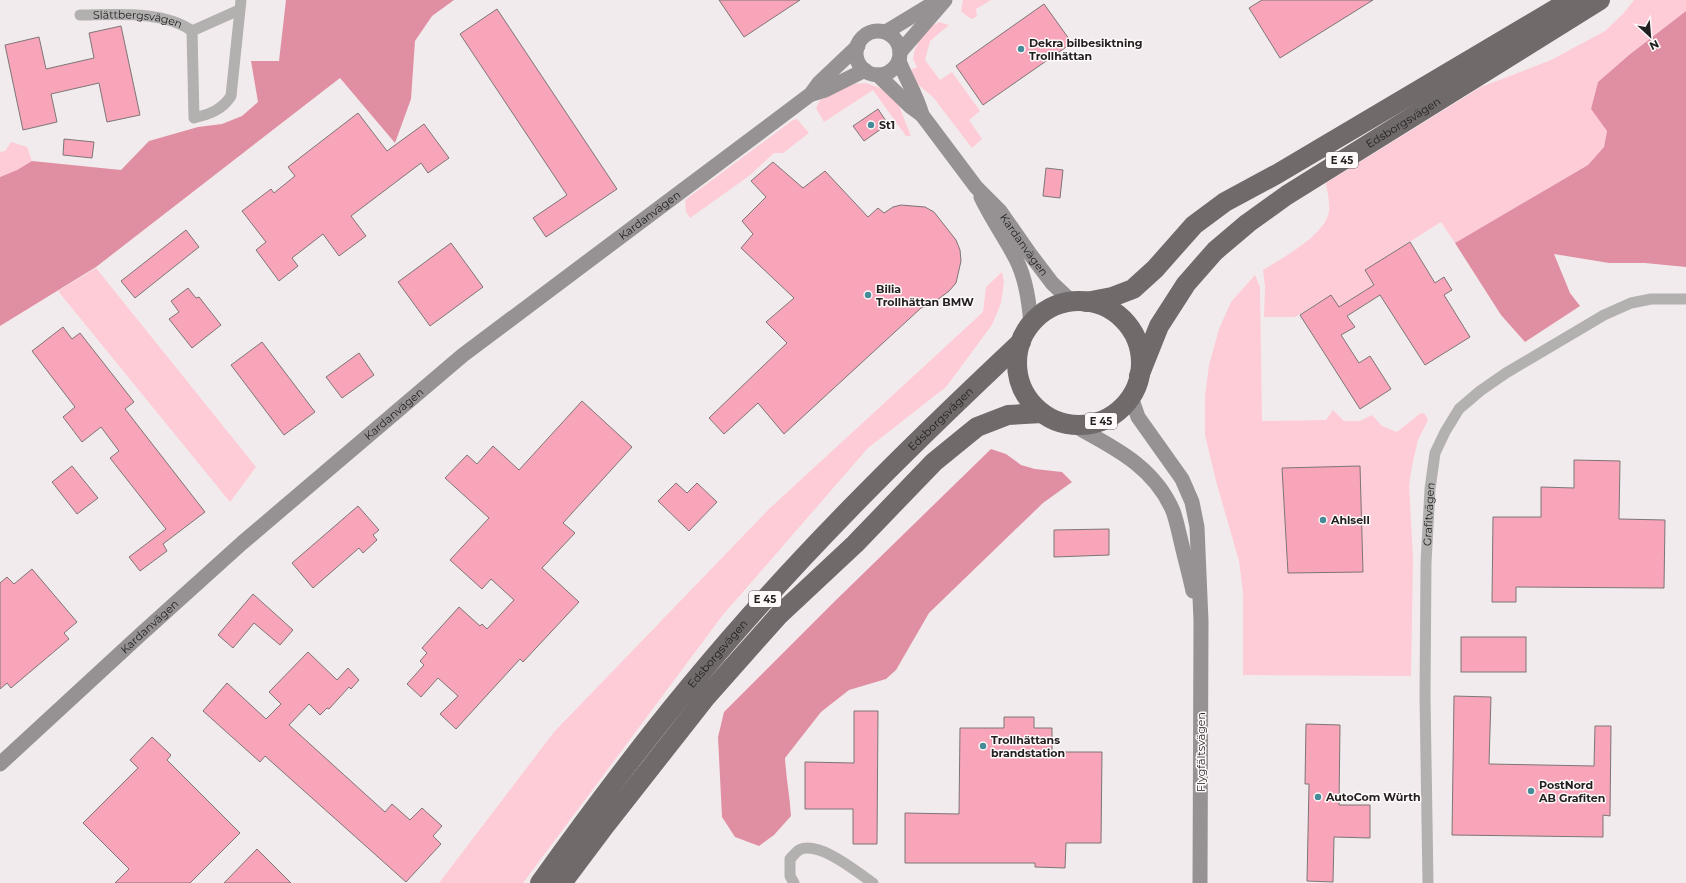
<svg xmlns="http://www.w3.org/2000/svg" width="1686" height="883" font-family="Montserrat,sans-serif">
<rect width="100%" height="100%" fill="#f2ebed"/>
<g fill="#feccd7">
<polygon points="963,0 991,0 976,9 977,16 972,19 968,17 961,11"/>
<path d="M1634,0h52v11l-57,44 -31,27 -7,27 16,21 -3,17 -16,18 -133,78 -14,-21 -76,48 9,15 -35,22 -8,-12 -36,22h-31l1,-30 -2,-17c19,-12 63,-35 66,-59 1,-9 -2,-20 -3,-28l155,-96 70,-27 54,-29 18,-17z"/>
<polygon points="939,22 949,25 930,41 925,60 940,80 952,72 980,111 969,120 982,139 972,148 933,97 916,83 910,70 917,67 913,59 915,49 924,31"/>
<polygon points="866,83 886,90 897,101 911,136 906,136 873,90 824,122 816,108 820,100 851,84"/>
<polygon points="797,119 809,133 783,153 774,153 749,176 690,218 686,212 685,200 793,120"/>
<polygon points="11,142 27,147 32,161 17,170 0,177 0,152 5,151"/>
<polygon points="96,268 256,467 230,502 58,291"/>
<polygon points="1002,272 1004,282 1001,303 992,325 946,387 868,448 722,616 523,883 439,883 554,732 768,510 983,312 986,287"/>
<polygon points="1255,275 1260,287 1262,420 1263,421 1326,420 1333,410 1344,421 1360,421 1372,415 1382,426 1397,432 1421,413 1425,414 1428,420 1418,440 1412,466 1409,485 1413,558 1411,676 1243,675 1243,593 1239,561 1216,481 1205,435 1205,396 1209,365 1219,329 1231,302"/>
</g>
<g fill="#e08fa3">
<polygon points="286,0 454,0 432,16 415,41 411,99 395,143 340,78 96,267 0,326 0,177 17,170 32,161 121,170 149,141 198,127 222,124 242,116 258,102 251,61 279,61"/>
<polygon points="1686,11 1686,267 1645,263 1609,263 1554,254 1570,293 1580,306 1525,342 1501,315 1455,243 1588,165 1604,147 1607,131 1591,109 1598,82 1629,55"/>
<path d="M991,449l15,5 15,11 14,4 27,3 10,10 -29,21 -114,110 -33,57 -10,9 -37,11 -28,22 -36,46c1,20 5,39 6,58l-17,19 -15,11 -24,-9 -13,-20 -4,-80 6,-25 110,-110z"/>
</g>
<g fill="#f8a4b9" stroke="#7c7677">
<polygon points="719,0 800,0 744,37"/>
<polygon points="1262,0 1373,0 1280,58 1249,8"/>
<polygon points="1044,4 1072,43 983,105 956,66"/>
<polygon points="497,9 617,189 546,237 533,218 567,195 460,34"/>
<polygon points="121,26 140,115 107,122 99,83 51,94 57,122 23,130 5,45 39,37 46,69 94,58 89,33"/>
<polygon points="878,109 888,124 864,141 853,126"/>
<polygon points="358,113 387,151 424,124 449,158 428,173 421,163 351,216 366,236 339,256 323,234 292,258 298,266 279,281 256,250 266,242 242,211 271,189 274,193 295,176 288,167"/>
<polygon points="64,139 94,142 92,158 63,155"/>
<polygon points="773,162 803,188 825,171 868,217 878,208 884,213 893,207 901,205 925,207 934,212 956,240 960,250 961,261 956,283 949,291 932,304 921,308 784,434 758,403 724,434 709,418 787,343 766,322 794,298 741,248 753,234 742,221 766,197 751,181"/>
<polygon points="1046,168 1063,170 1060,198 1043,196"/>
<polygon points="186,230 199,247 135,298 121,281"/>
<polygon points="1410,242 1435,283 1444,277 1452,290 1444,295 1470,337 1425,365 1380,295 1347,316 1355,327 1341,335 1359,363 1370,356 1391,389 1360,409 1300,315 1331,295 1339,307 1374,285 1365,270"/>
<polygon points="451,243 483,287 430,326 398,282"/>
<polygon points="188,288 196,298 199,297 221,325 192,348 169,319 179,312 171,301"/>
<polygon points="63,327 72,339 80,333 134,402 125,409 205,512 163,544 167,551 140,571 129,557 166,529 110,458 119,451 101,427 82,442 63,417 75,407 32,351"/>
<polygon points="262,342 315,412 284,435 231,365"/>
<polygon points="359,353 374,375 342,398 326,377"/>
<polygon points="582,401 632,447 563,523 575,533 542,568 579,602 523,662 520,659 456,729 440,714 458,696 438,678 421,697 407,684 424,665 420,661 427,653 422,648 459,607 480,626 482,624 487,629 514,600 491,579 482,589 450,560 489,518 445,478 467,455 477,464 493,446 519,470"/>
<polygon points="1574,460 1620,461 1619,519 1665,520 1664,588 1516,587 1516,602 1492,602 1493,517 1541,517 1541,487 1574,488"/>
<polygon points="72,466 98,498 77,514 52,482"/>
<polygon points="1360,466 1363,572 1288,573 1282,468"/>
<polygon points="676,483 687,493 697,483 717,502 689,531 658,501"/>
<polygon points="358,506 379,530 373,535 377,540 363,553 359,548 313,588 292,563"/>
<polygon points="1109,529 1109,555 1054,557 1054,530"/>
<polygon points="32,569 77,622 64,633 69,639 11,688 7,683 0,689 0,583 7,577 14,584"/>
<polygon points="253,594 293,630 280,645 254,623 233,648 218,635"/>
<rect x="1461" y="637" width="65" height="35"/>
<polygon points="308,652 337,680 348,668 359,680 351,689 349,687 329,709 327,708 320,715 309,704 289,725 385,812 392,804 410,820 422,808 442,826 433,836 441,844 406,882 265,756 260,762 203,711 227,683 266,719 281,704 269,692"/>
<polygon points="1454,696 1491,697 1489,764 1594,766 1595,726 1611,726 1610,816 1603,815 1603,837 1452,835"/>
<polygon points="854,711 878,711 877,844 853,844 853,809 805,809 805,762 854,763"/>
<polygon points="1004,717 1034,717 1034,728 1052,728 1052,752 1102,752 1101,843 1066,843 1065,868 1035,867 1035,863 905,863 905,813 959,814 960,728 1004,728"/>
<polygon points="1306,724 1340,725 1339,805 1370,805 1370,838 1334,837 1333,882 1307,881 1309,784 1305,784"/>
<polygon points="152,737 171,755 167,760 240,833 190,883 115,883 129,869 83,823 138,768 130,760"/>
<polygon points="257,849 291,883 224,883"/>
</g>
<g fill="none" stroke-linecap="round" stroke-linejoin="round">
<g stroke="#b3b0b0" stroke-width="11">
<path d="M239,10l-47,21 2,87c16,-4 28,-8 37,-22l10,-96"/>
<path id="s1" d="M80,15c34,0 84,-5 112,16"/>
<path d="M794,883l-4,-7v-17c3,-3 6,-7 9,-9 20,-10 58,22 74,33"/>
<path id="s2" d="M1428,883l-3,-187 1,-133 4,-74 5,-36 10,-21 14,-23 21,-18 26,-18 98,-58 27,-12 20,-4h35"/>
</g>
<g stroke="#969293" stroke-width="15">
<circle cx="878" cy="53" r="22"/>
<polyline points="886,32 932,4 943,0"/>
<polyline points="900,52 945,0"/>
<path d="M899,61c7,18 18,35 23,54"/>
<path id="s3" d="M878,75l33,32 11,8 54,72 24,24 30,43 22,29 20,19"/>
<polyline points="812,94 825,90 865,70"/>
<path d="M981,197c10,21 24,41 35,62 10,20 13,43 15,65"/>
<polyline points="1131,397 1138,417 1182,479 1192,502 1197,527 1201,621 1200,883"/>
<path d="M1073,425c40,22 81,41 100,86 3,8 5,18 7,26 4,18 9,36 13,54"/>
<path id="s4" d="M0,764l140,-129 102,-92 221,-188 348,-261 8,-11 39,-37"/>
</g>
<g stroke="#706a6b" stroke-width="20">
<circle cx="1079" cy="363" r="62"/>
<polyline points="1086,302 1112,297 1133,289 1155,269 1194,225 1225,202 1277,174 1571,0"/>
<path id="s5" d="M1139,376l20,-50 27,-42 29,-33 33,-28 39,-28 313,-195"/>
<path id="s6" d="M540,883c48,-67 97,-133 150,-197 101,-123 215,-235 331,-344"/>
<polyline points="562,883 604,827 706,697 778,616 855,544 934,462 977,427 1008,415 1042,413"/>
</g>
</g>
<g fill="#478b99" stroke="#fff9fa" stroke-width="1.5">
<circle cx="1021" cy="49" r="4"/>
<circle cx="871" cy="125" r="4"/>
<circle cx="868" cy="295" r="4"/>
<circle cx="1323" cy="520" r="4"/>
<circle cx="983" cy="746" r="4"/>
<circle cx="1531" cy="791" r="4"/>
<circle cx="1318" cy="797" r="4"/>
</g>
<g text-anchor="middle" stroke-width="3" stroke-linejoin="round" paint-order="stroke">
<g fill="#fff9fa" stroke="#646162" stroke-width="1">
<rect x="1326" y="152" width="32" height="16" rx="3"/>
<rect x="1085" y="413" width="32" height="16" rx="3"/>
<rect x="749" y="591" width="32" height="16" rx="3"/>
</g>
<g font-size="10" font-weight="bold" fill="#222021">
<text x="1342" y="164">E 45</text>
<text x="1101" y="425">E 45</text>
<text x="765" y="603">E 45</text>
</g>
<g font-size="11" fill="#222021" stroke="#fff9fa">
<text dy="4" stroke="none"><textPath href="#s1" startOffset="58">Slättbergsvägen</textPath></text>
<text dy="4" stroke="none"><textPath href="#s5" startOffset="376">Edsborgsvägen</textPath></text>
<text dy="4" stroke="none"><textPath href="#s4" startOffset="851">Kardanvägen</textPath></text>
<text dy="4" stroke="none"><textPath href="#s3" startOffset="225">Kardanvägen</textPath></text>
<text dy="4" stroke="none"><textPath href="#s4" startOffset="527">Kardanvägen</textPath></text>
<text dy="4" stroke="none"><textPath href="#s6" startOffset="614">Edsborgsvägen</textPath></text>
<text dy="4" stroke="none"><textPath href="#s2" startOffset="369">Grafitvägen</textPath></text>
<text dy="4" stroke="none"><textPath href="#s4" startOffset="203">Kardanvägen</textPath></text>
<text dy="4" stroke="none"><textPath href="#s6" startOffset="290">Edsborgsvägen</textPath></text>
<text transform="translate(1201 752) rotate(-90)" y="4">Flygfältsvägen</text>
</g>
<g font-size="11" font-weight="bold" fill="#222021" stroke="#fff9fa" text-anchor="start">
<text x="1029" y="47">Dekra bilbesiktning<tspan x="1029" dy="13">Trollhättan</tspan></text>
<text x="879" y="129">St1</text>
<text x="876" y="293">Bilia<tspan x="876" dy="13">Trollhättan BMW</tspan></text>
<text x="1331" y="524">Ahlsell</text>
<text x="991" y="744">Trollhättans<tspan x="991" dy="13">brandstation</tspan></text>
<text x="1539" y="789">PostNord<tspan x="1539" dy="13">AB Grafiten</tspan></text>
<text x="1326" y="801">AutoCom Würth</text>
</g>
</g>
<g transform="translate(1650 36) rotate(154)" stroke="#fff9fa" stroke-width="3" paint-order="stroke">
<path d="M0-3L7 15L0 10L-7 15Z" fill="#222021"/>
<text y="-6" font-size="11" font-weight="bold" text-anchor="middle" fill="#222021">N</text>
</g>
</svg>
